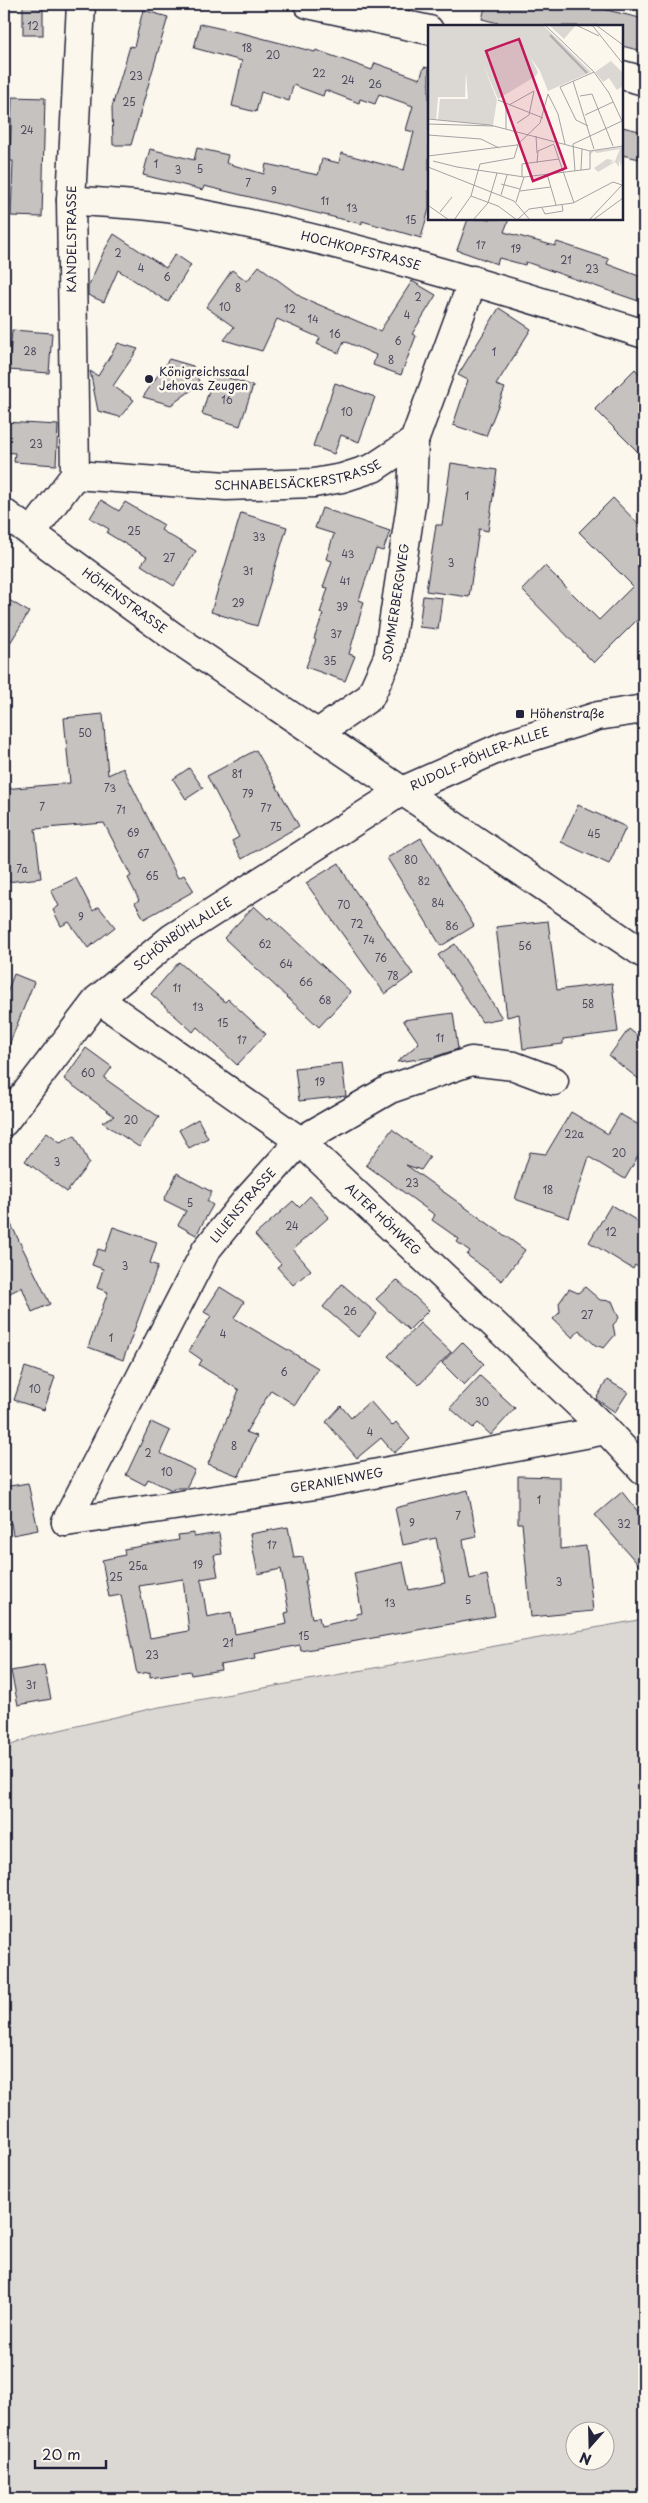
<svg xmlns="http://www.w3.org/2000/svg" width="648" height="2503" font-family="'Playpen Sans',sans-serif">
<rect width="100%" height="100%" fill="#fbf7ec"/>
<filter id="ink" filterUnits="userSpaceOnUse"><feTurbulence type="fractalNoise" baseFrequency=".02" numOctaves="2"/><feDisplacementMap in="SourceGraphic" scale="10" xChannelSelector="R" yChannelSelector="G"/><feConvolveMatrix kernelMatrix="1 2 1 2 8 2 1 2 1" color-interpolation-filters="sRGB"/></filter>
<g filter="url(#ink)">
<path fill="#dbd8d3" stroke="#7e7d87" fill-rule="evenodd" d="M644,1619v880h-640v-751l30,-12 120,-28zM576,2430h30v30h-30z"/>
<g fill="#c6c2c0" stroke="#22223b" fill-rule="evenodd">
<rect x="23" y="4" width="20" height="31"/>
<polygon points="486,4 582,4 644,19 642,51 622,46 622,26 510,26 482,19"/>
<polygon points="143,10 168,17 131,145 113,145 112,107 130,46 134,47"/>
<polygon points="200,24 246,34 315,52 316,50 372,70 375,63 420,79 424,67 429,68 429,209 421,238 362,221 362,224 204,186 203,190 143,175 150,149 194,160 197,148 228,155 226,163 264,174 266,164 318,175 322,159 339,163 341,153 404,170 414,132 406,130 413,106 379,94 375,104 360,99 359,103 325,90 323,96 293,85 289,101 261,92 256,112 232,106 242,61 194,48"/>
<polygon points="12,97 45,98 42,217 11,216 13,161 10,161"/>
<polygon points="622,127 644,132 644,160 622,155"/>
<polygon points="468,219 509,219 504,232 555,246 557,242 609,259 607,264 644,278 644,303 526,262 525,265 499,258 497,264 457,250"/>
<polygon points="114,234 166,268 175,254 191,265 168,302 118,270 104,302 88,295 88,287 104,251"/>
<polygon points="259,266 301,297 380,331 412,281 436,295 412,334 416,336 401,375 373,365 376,355 344,341 339,353 317,344 320,338 277,319 262,351 224,340 234,327 206,307 232,270 247,281"/>
<polygon points="499,308 531,329 496,385 505,388 486,436 453,425 468,380 458,375"/>
<polygon points="12,330 52,333 49,373 9,370"/>
<polygon points="118,343 138,349 113,386 134,400 120,417 98,411 90,371 98,376"/>
<polygon points="169,359 193,366 200,384 171,405 143,397"/>
<polygon points="635,369 644,379 644,458 595,409"/>
<polygon points="214,373 253,386 240,426 202,414"/>
<polygon points="335,383 375,397 359,442 341,435 334,454 313,446"/>
<polygon points="4,422 58,425 56,465 14,462 15,453 4,452"/>
<polygon points="451,463 497,470 488,531 479,529 469,597 426,591 436,525 442,525"/>
<polygon points="613,498 644,530 644,613 594,663 522,590 545,566 599,620 633,586 579,532"/>
<polygon points="101,500 119,511 125,502 164,525 161,530 196,551 174,586 141,565 147,557 107,533 109,529 90,518"/>
<polygon points="322,508 390,531 383,551 376,549 359,600 364,602 349,654 355,656 345,681 306,667 316,640 314,639 323,614 320,613 328,588 323,587 332,561 326,559 334,534 315,528"/>
<polygon points="241,513 287,527 257,626 211,612"/>
<polygon points="423,596 442,598 438,629 419,627"/>
<polygon points="4,597 29,612 4,653"/>
<polygon points="103,714 108,775 123,768 178,878 184,875 194,891 144,919 135,903 139,900 128,878 131,876 104,823 35,829 41,878 7,882 4,859 4,789 70,783 64,718"/>
<polygon points="256,750 299,826 242,859 232,841 239,837 207,776"/>
<polygon points="189,768 203,788 186,799 173,779"/>
<polygon points="578,805 626,827 609,864 561,842"/>
<polygon points="421,838 474,926 441,946 387,858"/>
<polygon points="339,863 349,882 413,974 385,994 306,883"/>
<polygon points="76,878 93,911 99,907 115,927 88,948 69,922 61,926 53,910 59,906 51,890"/>
<polygon points="254,906 268,919 270,917 351,992 319,1027 224,938"/>
<polygon points="548,921 557,990 612,983 618,1032 563,1039 563,1044 523,1049 519,1014 507,1017 496,927"/>
<polygon points="455,944 502,1018 482,1022 438,955"/>
<polygon points="179,962 225,1002 228,999 266,1034 237,1065 197,1027 193,1032 151,994"/>
<polygon points="14,974 34,982 5,1055 4,1000"/>
<polygon points="453,1013 458,1049 434,1057 397,1062 419,1043 403,1020"/>
<polygon points="629,1029 644,1041 644,1083 609,1056"/>
<polygon points="86,1048 112,1067 104,1078 159,1117 139,1147 102,1122 114,1116 64,1079"/>
<polygon points="342,1063 346,1096 299,1101 295,1068"/>
<polygon points="571,1112 608,1134 620,1114 644,1128 644,1146 625,1179 589,1157 569,1218 515,1199 530,1152 546,1154"/>
<polygon points="198,1119 208,1138 189,1148 179,1130"/>
<polygon points="392,1129 430,1157 421,1170 406,1165 525,1250 502,1281 467,1255 470,1251 457,1242 459,1239 432,1220 435,1215 366,1165"/>
<polygon points="47,1132 60,1142 75,1135 89,1163 67,1192 25,1161"/>
<polygon points="177,1173 212,1192 207,1201 213,1205 196,1235 178,1225 186,1211 164,1200"/>
<polygon points="310,1196 329,1217 293,1249 311,1270 293,1285 277,1267 281,1264 255,1235 293,1201 299,1207"/>
<polygon points="611,1205 644,1225 644,1271 635,1265 633,1269 589,1242"/>
<polygon points="4,1210 50,1304 32,1312 22,1287 4,1296"/>
<polygon points="113,1227 157,1242 150,1263 158,1266 123,1360 88,1347 108,1292 97,1288 103,1269 92,1265 98,1249 105,1251"/>
<polygon points="397,1280 429,1310 409,1330 376,1299"/>
<polygon points="342,1284 377,1314 358,1337 323,1307"/>
<polygon points="220,1287 244,1302 234,1318 318,1368 295,1405 271,1390 246,1432 257,1436 239,1476 208,1464 239,1390 199,1365 202,1360 189,1351 211,1316 204,1312"/>
<polygon points="585,1287 600,1300 612,1301 619,1318 613,1325 615,1335 604,1348 595,1345 579,1330 573,1338 553,1319 560,1312 559,1303 569,1289 578,1293"/>
<polygon points="420,1323 451,1352 419,1385 388,1356"/>
<polygon points="462,1342 484,1364 464,1385 442,1363"/>
<polygon points="25,1367 55,1377 44,1410 14,1400"/>
<polygon points="480,1376 515,1408 491,1435 478,1423 473,1428 450,1408"/>
<polygon points="607,1380 628,1392 615,1412 596,1399"/>
<polygon points="370,1401 392,1426 396,1422 410,1439 394,1453 381,1438 357,1458 326,1422 341,1406 351,1418"/>
<polygon points="151,1422 170,1431 160,1453 195,1470 186,1488 173,1488 172,1490 148,1479 145,1485 126,1475"/>
<polygon points="518,1476 560,1477 560,1549 586,1546 593,1611 531,1617 522,1523 518,1523"/>
<polygon points="28,1483 38,1530 13,1535 11,1523 4,1525 4,1487"/>
<path d="M468,1490l9,47 -14,3 7,39 17,-4 8,41 -194,35 -1,-6 -46,9 1,5 -35,6 1,5 -30,5 -1,-4 -40,6v-5l-13,2 -16,-79 -12,2 -7,-37 23,-5 -1,-6 55,-9 -1,-5 16,-2v4l25,-4 3,21 -8,1 4,21 -17,3 6,38 24,-5 4,22 52,-10 -2,-11 4,-1 -8,-43 -23,5 -8,-40 38,-7 6,31 9,-1 4,23 -2,1 7,37 7,-1 2,9 36,-8 -1,-4 6,-1 -8,-40 49,-11 6,28 36,-7 -9,-45 -33,7 -8,-37zM183,1579l6,52 -39,7 -11,-52z"/>
<polygon points="622,1492 644,1519 644,1571 595,1515"/>
<polygon points="44,1665 51,1699 18,1705 11,1671"/>
</g>
<g fill="none" stroke-linecap="round" stroke-linejoin="round">
<g stroke="#22223b" stroke-width="31">
<g id="minor">
<polyline points="308,4 429,30"/>
<polyline points="622,75 644,81"/>
<path id="s1" d="M71,200c39,4 81,4 120,12 154,29 304,75 453,122"/>
<polyline points="75,475 71,200 81,4"/>
<path id="s2" d="M4,513l167,122 473,319"/>
<path id="s3" d="M32,532l43,-57 151,11 88,-3 28,-5 31,-10 41,-27 59,-161"/>
<path id="s4" d="M318,733l52,-36 18,-40 24,-159 2,-57"/>
<path id="s5" d="M98,999l202,142 306,289 38,41"/>
<path id="s6" d="M4,1122l94,-123 74,-61 230,-147 104,-46 92,-29 46,-7"/>
<path id="s7" d="M66,1522l140,-272 39,-48 55,-61 90,-52 81,-28 43,5 40,15"/>
<path id="s8" d="M66,1522l249,-37 291,-55"/>
</g>
</g>
<use href="#minor" stroke="#fbf7ec" stroke-width="28"/>
</g>
</g>
<g fill="#22223b" stroke="#fbf7ec" stroke-width="2">
<circle cx="149" cy="379" r="5"/>
<rect x="515" y="709" width="10" height="10" rx="2.5"/>
</g>
<g text-anchor="middle" stroke-width="5" stroke-linejoin="round" paint-order="stroke">
<g font-size="10" fill="#4b4a5c">
<text x="33" y="30">12</text>
<text x="247" y="52">18</text>
<text x="273" y="59">20</text>
<text x="319" y="77">22</text>
<text x="136" y="80">23</text>
<text x="348" y="84">24</text>
<text x="375" y="88">26</text>
<text x="129" y="106">25</text>
<text x="27" y="134">24</text>
<text x="156" y="168">1</text>
<text x="200" y="173">5</text>
<text x="178" y="174">3</text>
<text x="248" y="187">7</text>
<text x="274" y="195">9</text>
<text x="325" y="205">11</text>
<text x="352" y="212">13</text>
<text x="411" y="224">15</text>
<text x="481" y="249">17</text>
<text x="516" y="253">19</text>
<text x="118" y="257">2</text>
<text x="566" y="264">21</text>
<text x="141" y="272">4</text>
<text x="592" y="273">23</text>
<text x="167" y="281">6</text>
<text x="238" y="292">8</text>
<text x="418" y="301">2</text>
<text x="225" y="311">10</text>
<text x="290" y="313">12</text>
<text x="407" y="319">4</text>
<text x="313" y="323">14</text>
<text x="335" y="338">16</text>
<text x="398" y="345">6</text>
<text x="30" y="355">28</text>
<text x="494" y="356">1</text>
<text x="391" y="364">8</text>
<text x="227" y="404">16</text>
<text x="347" y="416">10</text>
<text x="36" y="448">23</text>
<text x="467" y="500">1</text>
<text x="134" y="535">25</text>
<text x="259" y="541">33</text>
<text x="348" y="558">43</text>
<text x="169" y="562">27</text>
<text x="451" y="567">3</text>
<text x="248" y="575">31</text>
<text x="345" y="585">41</text>
<text x="238" y="607">29</text>
<text x="342" y="611">39</text>
<text x="336" y="638">37</text>
<text x="330" y="665">35</text>
<text x="85" y="737">50</text>
<text x="237" y="778">81</text>
<text x="110" y="792">73</text>
<text x="248" y="798">79</text>
<text x="42" y="811">7</text>
<text x="266" y="812">77</text>
<text x="121" y="814">71</text>
<text x="276" y="831">75</text>
<text x="133" y="837">69</text>
<text x="594" y="838">45</text>
<text x="143" y="858">67</text>
<text x="411" y="864">80</text>
<text x="22" y="873">7a</text>
<text x="152" y="880">65</text>
<text x="424" y="885">82</text>
<text x="438" y="907">84</text>
<text x="344" y="909">70</text>
<text x="81" y="921">9</text>
<text x="357" y="928">72</text>
<text x="452" y="930">86</text>
<text x="369" y="944">74</text>
<text x="265" y="948">62</text>
<text x="525" y="950">56</text>
<text x="381" y="962">76</text>
<text x="286" y="968">64</text>
<text x="393" y="980">78</text>
<text x="306" y="986">66</text>
<text x="177" y="992">11</text>
<text x="325" y="1004">68</text>
<text x="588" y="1008">58</text>
<text x="198" y="1011">13</text>
<text x="223" y="1027">15</text>
<text x="440" y="1042">11</text>
<text x="242" y="1044">17</text>
<text x="88" y="1077">60</text>
<text x="320" y="1086">19</text>
<text x="131" y="1124">20</text>
<text x="574" y="1138">22a</text>
<text x="619" y="1157">20</text>
<text x="57" y="1166">3</text>
<text x="412" y="1187">23</text>
<text x="548" y="1194">18</text>
<text x="190" y="1207">5</text>
<text x="292" y="1230">24</text>
<text x="611" y="1236">12</text>
<text x="125" y="1270">3</text>
<text x="350" y="1315">26</text>
<text x="587" y="1319">27</text>
<text x="223" y="1338">4</text>
<text x="111" y="1342">1</text>
<text x="284" y="1376">6</text>
<text x="35" y="1393">10</text>
<text x="482" y="1406">30</text>
<text x="370" y="1436">4</text>
<text x="234" y="1450">8</text>
<text x="148" y="1457">2</text>
<text x="167" y="1476">10</text>
<text x="539" y="1504">1</text>
<text x="458" y="1520">7</text>
<text x="412" y="1527">9</text>
<text x="624" y="1528">32</text>
<text x="272" y="1549">17</text>
<text x="198" y="1569">19</text>
<text x="138" y="1570">25a</text>
<text x="116" y="1581">25</text>
<text x="559" y="1586">3</text>
<text x="468" y="1604">5</text>
<text x="390" y="1607">13</text>
<text x="304" y="1640">15</text>
<text x="228" y="1647">21</text>
<text x="152" y="1659">23</text>
<text x="31" y="1689">31</text>
</g>
<g font-size="12" fill="#22223b" stroke="#fbf7ec">
<text transform="translate(72 239) rotate(-90)" y="4">KANDELSTRASSE</text>
<text dy="4" stroke="none"><textPath href="#s1" startOffset="295">HOCHKOPFSTRASSE</textPath></text>
<text dy="4" stroke="none"><textPath href="#s3" startOffset="296">SCHNABELSÄCKERSTRASSE</textPath></text>
<text dy="4" stroke="none"><textPath href="#s2" startOffset="149">HÖHENSTRASSE</textPath></text>
<text dy="4" stroke="none"><textPath href="#s4" startOffset="162">SOMMERBERGWEG</textPath></text>
<text dy="4" stroke="none"><textPath href="#s6" startOffset="608">RUDOLF-PÖHLER-ALLEE</textPath></text>
<text dy="4" stroke="none"><textPath href="#s6" startOffset="262">SCHÖNBÜHLALLEE</textPath></text>
<text dy="4" stroke="none"><textPath href="#s7" startOffset="364">LILIENSTRASSE</textPath></text>
<text dy="4" stroke="none"><textPath href="#s5" startOffset="361">ALTER HÖHWEG</textPath></text>
<text dy="4" stroke="none"><textPath href="#s8" startOffset="274">GERANIENWEG</textPath></text>
</g>
<g font-size="12" fill="#22223b" stroke="#fbf7ec" text-anchor="start">
<text x="159" y="376">Königreichssaal<tspan x="159" dy="14">Jehovas Zeugen</tspan></text>
<text x="530" y="718">Höhenstraße</text>
</g>
</g>
<g transform="translate(428 25)">
<rect width="195" height="195" fill="#fbf7ec"/>
<path d="M0,0h115l48,47 -43,19 -8,-20 -10,-14 8,15 -2,4 -38,23 -15,-35 14,36 -4,25 -55,-5 2,-21h28l-2,-27 -1,25h-27l-2,23 -8,-2zM121,0h27l-12,14zM183,36l12,12v13l-6,4 -8,-12 -6,4 -8,-10zM195,122l-2,19 -2,-6v7l-4,-5 -17,10 -4,-4 13,-9 6,1 -3,3 5,-2 5,-12 -23,4 -3,-2 -5,5 2,-5z" fill="#dbd8d3"/>
<path fill="none" stroke="#b1aeb0" stroke-width="2.5" d="M122,10l37,38"/>
<path fill="none" stroke="#a4a2a5" stroke-width="1" d="M117,0l49,47 15,21 14,30M148,0l23,11M164,0l31,39M168,0l27,20M145,56l21,68M120,69l10,20 7,30M152,71l12,-2 21,52M70,75l45,18M81,80l25,-14M157,90l28,-13M0,94l62,6 100,26 33,-5M89,98l12,-8 5,-24M0,99l65,2M160,101l-12,-6 -16,-33 34,-15M78,104v-24M0,110l53,4 18,9M108,111l1,17M126,120l20,58M0,131l89,-11 23,-22 8,-29M5,136l24,6 67,10 66,-8v-18M109,138l1,-12 16,-7M0,142l86,34 16,19M153,145l1,-21M147,146l-2,-27 49,-23M119,149l9,31M94,152v-13l37,-5M73,159l19,5M92,166l31,-4M73,170l6,-20M43,171l27,10 19,14M88,177l8,-25M1,181l20,14M114,183l3,6 18,-3 -1,-6M12,187l12,-15M26,195l17,-24 9,-32 34,-6 4,-13M45,195l15,-17 9,-30M89,195l12,-11 44,-6 40,-21 9,3M161,195l34,-36M165,195l30,-22"/>
<path fill="#c2185b" fill-opacity="0.15" stroke="#c2185b" stroke-width="2.5" d="M91,14l47,129 -33,13 -47,-130z"/>
<rect width="195" height="195" fill="none" stroke="#22223b" stroke-width="2.5"/>
</g>
<rect width="648" height="2503" fill="none" stroke="#fbf7ec" stroke-width="20"/>
<rect x="10" y="10" width="628" height="2483" fill="none" stroke="#22223b" stroke-width="2" filter="url(#ink)"/>
<g transform="translate(590 2446) rotate(200)"><circle r="24" fill="#fbf7ec" stroke="#a4a2a5"/>
<path d="M0-4L9 19L0 12L-9 19Z" fill="#22223b"/>
<text y="-8" font-size="14" font-weight="bold" text-anchor="middle" fill="#22223b">N</text>
</g>
<path d="M35 2460v8h71v-8" fill="none" stroke="#22223b" stroke-width="2.5"/>
<text x="42" y="2460" font-size="15" fill="#22223b" stroke="#fbf7ec" stroke-width="4" paint-order="stroke">20 m</text>
</svg>
